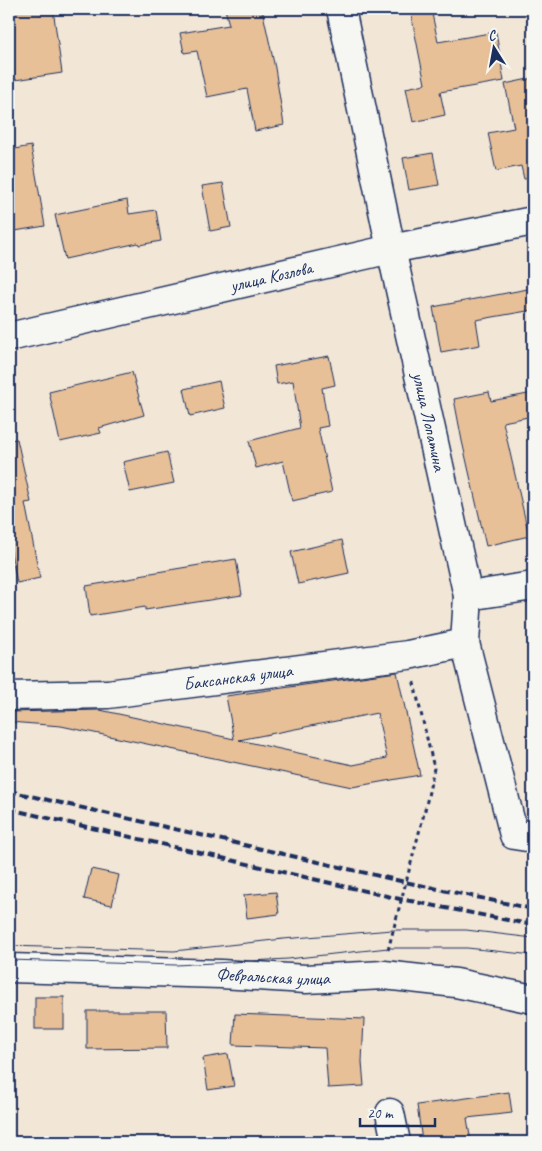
<svg xmlns="http://www.w3.org/2000/svg" width="542" height="1151" font-family="Caveat,sans-serif">
<rect width="100%" height="100%" fill="#f2e6d7"/>
<filter id="ink" filterUnits="userSpaceOnUse"><feTurbulence type="fractalNoise" baseFrequency=".02" numOctaves="2"/><feDisplacementMap in="SourceGraphic" scale="10" xChannelSelector="R" yChannelSelector="G"/><feConvolveMatrix kernelMatrix="1 2 1 2 8 2 1 2 1" color-interpolation-filters="sRGB"/></filter>
<g filter="url(#ink)">
<g fill="#e7c098" stroke="#1b2f5e" fill-rule="evenodd">
<polygon points="29,9 53,9 62,73 15,80 9,39 9,12"/>
<polygon points="225,9 262,9 275,68 284,125 255,131 247,89 207,97 197,51 184,53 180,33 229,25"/>
<polygon points="410,9 431,9 438,42 496,32 504,81 440,92 445,115 413,122 406,88 425,84"/>
<polygon points="533,78 533,178 524,179 521,166 496,171 488,133 514,128 505,84"/>
<polygon points="31,146 45,226 9,232 9,150"/>
<polygon points="433,153 439,185 409,190 403,158"/>
<polygon points="223,183 231,227 210,231 202,186"/>
<polygon points="127,200 129,214 156,210 161,241 139,245 138,243 65,259 55,215"/>
<polygon points="533,288 533,310 476,320 480,345 441,352 433,307"/>
<polygon points="329,356 335,385 322,388 328,426 318,428 332,492 292,501 283,461 256,468 249,441 300,428 293,381 277,384 274,366"/>
<polygon points="132,372 144,415 99,428 101,433 60,442 49,392"/>
<polygon points="219,381 225,408 190,416 184,389"/>
<polygon points="489,392 491,401 533,393 533,416 503,422 529,536 486,546 462,441 454,399"/>
<polygon points="17,439 31,502 25,503 40,578 17,583 9,542 9,440"/>
<polygon points="167,452 174,483 130,492 123,462"/>
<polygon points="342,540 349,573 298,584 291,552"/>
<polygon points="236,559 242,595 145,610 145,607 90,616 86,586 140,577 139,575"/>
<path d="M397,672l23,103 -68,12 -291,-61 -52,-4v-10l91,-2 134,29 -8,-43zM377,713l10,45 -34,7 -114,-25z"/>
<polygon points="91,869 119,875 112,905 84,899"/>
<polygon points="276,892 279,914 247,918 244,895"/>
<rect x="35" y="997" width="29" height="32"/>
<polygon points="87,1011 166,1011 167,1048 87,1049"/>
<polygon points="235,1014 364,1019 362,1062 364,1086 328,1088 325,1048 233,1045"/>
<polygon points="228,1054 234,1086 208,1090 203,1058"/>
<polygon points="509,1092 512,1113 467,1118 471,1142 447,1142 446,1137 422,1141 417,1105"/>
</g>
<g fill="none" stroke-linecap="round" stroke-linejoin="round">
<g stroke="#1b2f5e" stroke-width="31">
<g id="street">
<path id="s1" d="M341,9l50,240 77,347 -3,47 49,192 19,3"/>
<polyline points="468,596 533,586"/>
<path id="s2" d="M9,696l99,-2 300,-39 57,-12"/>
<path id="s3" d="M9,968l212,6 85,5 78,-4 72,8 77,16"/>
<polyline points="390,1113 396,1142"/>
</g>
</g>
<g stroke="#1b2f5e" stroke-width="31">
<g id="secondary">
<path id="s4" d="M9,337l382,-88 142,-28"/>
</g>
</g>
<polyline stroke="#1b2f5e" stroke-width="3" stroke-dasharray="4 4" stroke-linecap="butt" points="388,950 425,810 434,768 413,679"/>
<use href="#street" stroke="#f6f6f2" stroke-width="28"/>
<use href="#secondary" stroke="#f6f6f2" stroke-width="28"/>
<g stroke="#1b2f5e" stroke-width="1">
<polyline points="9,946 174,951 283,939 392,930 466,930 533,938"/>
<polyline points="9,960 176,965 288,959 388,948 467,948 533,955"/>
</g>
<g stroke="#1b2f5e" stroke-width="4" stroke-dasharray="8 4" stroke-linecap="butt">
<polyline points="9,791 405,882 533,909"/>
<polyline points="9,809 400,899 533,925"/>
</g>
</g>
</g>
<g text-anchor="middle" stroke-width="4" stroke-linejoin="round" paint-order="stroke">
<g font-size="18" fill="#1b2f5e" stroke="#f6f6f2">
<text dy="6" stroke="none"><textPath href="#s4" startOffset="269">улица Козлова</textPath></text>
<text dy="6" stroke="none"><textPath href="#s1" startOffset="422">улица Лопатина</textPath></text>
<text dy="6" stroke="none"><textPath href="#s2" startOffset="230">Баксанская улица</textPath></text>
<text dy="6" stroke="none"><textPath href="#s3" startOffset="264">Февральская улица</textPath></text>
</g>
</g>
<rect width="542" height="1151" fill="none" stroke="#f6f6f2" stroke-width="30"/>
<rect x="15" y="15" width="512" height="1121" fill="none" stroke="#1b2f5e" stroke-width="2" filter="url(#ink)"/>
<g transform="translate(494 48) rotate(349)" stroke="#f6f6f2" stroke-width="4" paint-order="stroke">
<path d="M0-4L9 19L0 12L-9 19Z" fill="#1b2f5e"/>
<text y="-8" font-size="14" font-weight="bold" text-anchor="middle" fill="#1b2f5e">С</text>
</g>
<path d="M360 1118v8h75v-8" fill="none" stroke="#1b2f5e" stroke-width="2.5"/>
<text x="367" y="1118" font-size="15" fill="#1b2f5e" stroke="#f6f6f2" stroke-width="4" paint-order="stroke">20 m</text>
</svg>
